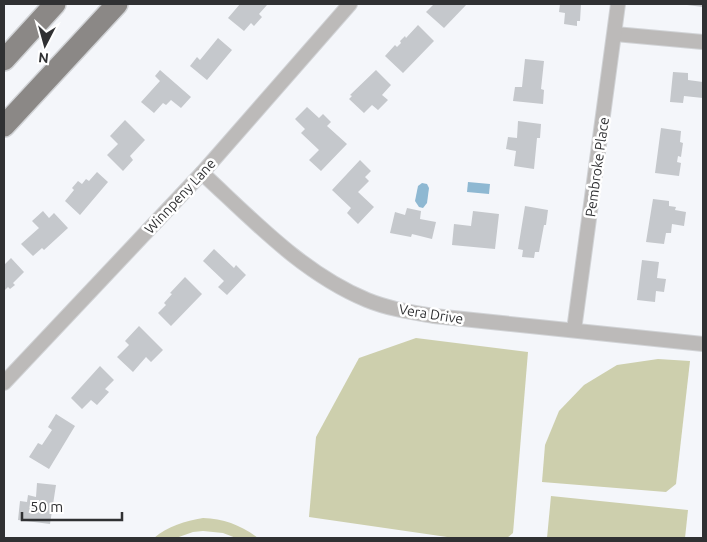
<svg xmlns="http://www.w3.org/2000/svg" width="707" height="542" font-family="Ubuntu,sans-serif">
<rect width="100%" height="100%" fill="#f4f6fa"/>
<g fill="#cdcfad">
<polygon points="416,338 528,352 513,533 507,538 454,538 309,517 316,437 359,358"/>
<polygon points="658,359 690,361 676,484 666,492 542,482 545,445 559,411 584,385 617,365"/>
<polygon points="551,496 688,510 685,538 547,538"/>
<path d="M203,518c21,1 38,7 55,20h-22l-13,-5 -20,-2 -10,1 -17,6h-22c14,-12 31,-17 49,-20z"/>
</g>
<g fill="#8eb8d2">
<polygon points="468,182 490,184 489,194 467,192"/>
<polygon points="422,183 427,184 429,188 427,203 423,208 419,207 415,201 418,186"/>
</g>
<g fill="#c5c8cc">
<polygon points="240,4 267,5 259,14 262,17 254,26 251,23 244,31 228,18"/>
<polygon points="434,4 467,4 444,28 426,12"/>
<polygon points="560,4 581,4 580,21 577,21 577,26 564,24 565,13 559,12"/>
<polygon points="687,4 703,4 703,7 687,5"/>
<polygon points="418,25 434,41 403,73 385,56 395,45 397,47 401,43 400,41 405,36 406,38"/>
<polygon points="218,38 232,50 207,80 190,66 197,57 200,60"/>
<polygon points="525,59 544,61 541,89 544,90 543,104 513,101 515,87 522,87"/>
<polygon points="160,70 191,97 181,108 171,100 166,105 163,103 154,113 141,102 160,81 155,76"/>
<polygon points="376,70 391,85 382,95 388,100 378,110 372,105 364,113 349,99 352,96 350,95"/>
<polygon points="673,72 688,73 688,80 703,82 703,98 684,96 683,103 670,102"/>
<polygon points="307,107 319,118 323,114 331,122 327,126 347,144 321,171 309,160 319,150 301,133 305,129 295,119"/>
<polygon points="125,120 145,140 130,156 133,160 123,171 107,155 118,144 110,136"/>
<polygon points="518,121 541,124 540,138 537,138 534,169 514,166 516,151 506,149 508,137 517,138"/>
<polygon points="661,128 681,131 680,142 683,143 681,157 678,156 677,162 681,163 679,176 655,173"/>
<polygon points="360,160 371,171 365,177 369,181 358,192 374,207 358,224 347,213 351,208 332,190"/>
<polygon points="97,172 108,182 80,215 65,201 74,190 72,188 78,181 82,184 86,179 89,181"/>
<polygon points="653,199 669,201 669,206 676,207 675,210 686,212 684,226 672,224 671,233 666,233 664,244 646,242"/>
<polygon points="525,206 548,210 546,225 544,225 539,252 535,252 534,258 522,257 523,250 518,249"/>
<polygon points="407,208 421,211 420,219 436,222 432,239 412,234 411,237 390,233 395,212 405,215"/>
<polygon points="43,211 49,218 54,213 68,228 44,250 42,248 33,256 21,244 39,228 32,221"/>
<polygon points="473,211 499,214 495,249 452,245 454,224 471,226"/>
<polygon points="214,249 234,268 236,265 246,275 227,295 218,287 224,281 203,261"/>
<polygon points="11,258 24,272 13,283 15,285 10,289 8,287 4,291 4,265"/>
<polygon points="642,260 659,262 657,278 666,279 664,292 656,291 655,302 637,300"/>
<polygon points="185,277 202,294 171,326 158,313 166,305 164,303 172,294 170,293"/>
<polygon points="139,326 163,350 151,362 146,357 133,372 117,357 129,345 125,341"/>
<polygon points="100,366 114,380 105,389 109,392 97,405 91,400 82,409 71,398"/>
<polygon points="56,414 75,426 49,469 29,457 38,443 42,445 52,430 48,427"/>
<polygon points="37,483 56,485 50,524 18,520 20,501 27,502 28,495 36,497"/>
</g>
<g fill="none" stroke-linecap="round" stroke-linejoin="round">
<g stroke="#d1d3d6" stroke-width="16">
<g id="minor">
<polyline points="615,34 703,42"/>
<path d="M202,173c51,47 100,100 165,127 22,9 44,12 67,16l269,28"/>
<polyline points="574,330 618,4"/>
<polyline points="4,383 202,173 350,4"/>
</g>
</g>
<g stroke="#d1d3d6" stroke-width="24">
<g id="primary">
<polyline points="4,60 55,4"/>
<polyline points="4,126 117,4"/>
</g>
</g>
<use href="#minor" stroke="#bcbab9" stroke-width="14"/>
<use href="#primary" stroke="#8b8886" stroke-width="21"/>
</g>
<g text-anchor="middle" stroke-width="5" stroke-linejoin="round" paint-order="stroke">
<g font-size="14" fill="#303133" stroke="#fff">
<text transform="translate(597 167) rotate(-82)" y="5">Pembroke Place</text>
<text transform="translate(180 196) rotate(-47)" y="5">Winnpeny Lane</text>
<text transform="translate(431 314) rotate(9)" y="5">Vera Drive</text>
</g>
</g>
<rect width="707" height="542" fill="none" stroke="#303133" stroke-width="10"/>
<g transform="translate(45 45) rotate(186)" stroke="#ffffff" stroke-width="4" paint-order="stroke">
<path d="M0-4L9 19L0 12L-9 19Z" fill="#303133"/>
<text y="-8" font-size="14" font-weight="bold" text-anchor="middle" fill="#303133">N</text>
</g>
<path d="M22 512v8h100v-8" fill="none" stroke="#303133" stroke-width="2.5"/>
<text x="30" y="512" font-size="15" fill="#303133" stroke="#ffffff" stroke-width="4" paint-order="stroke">50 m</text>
</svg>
